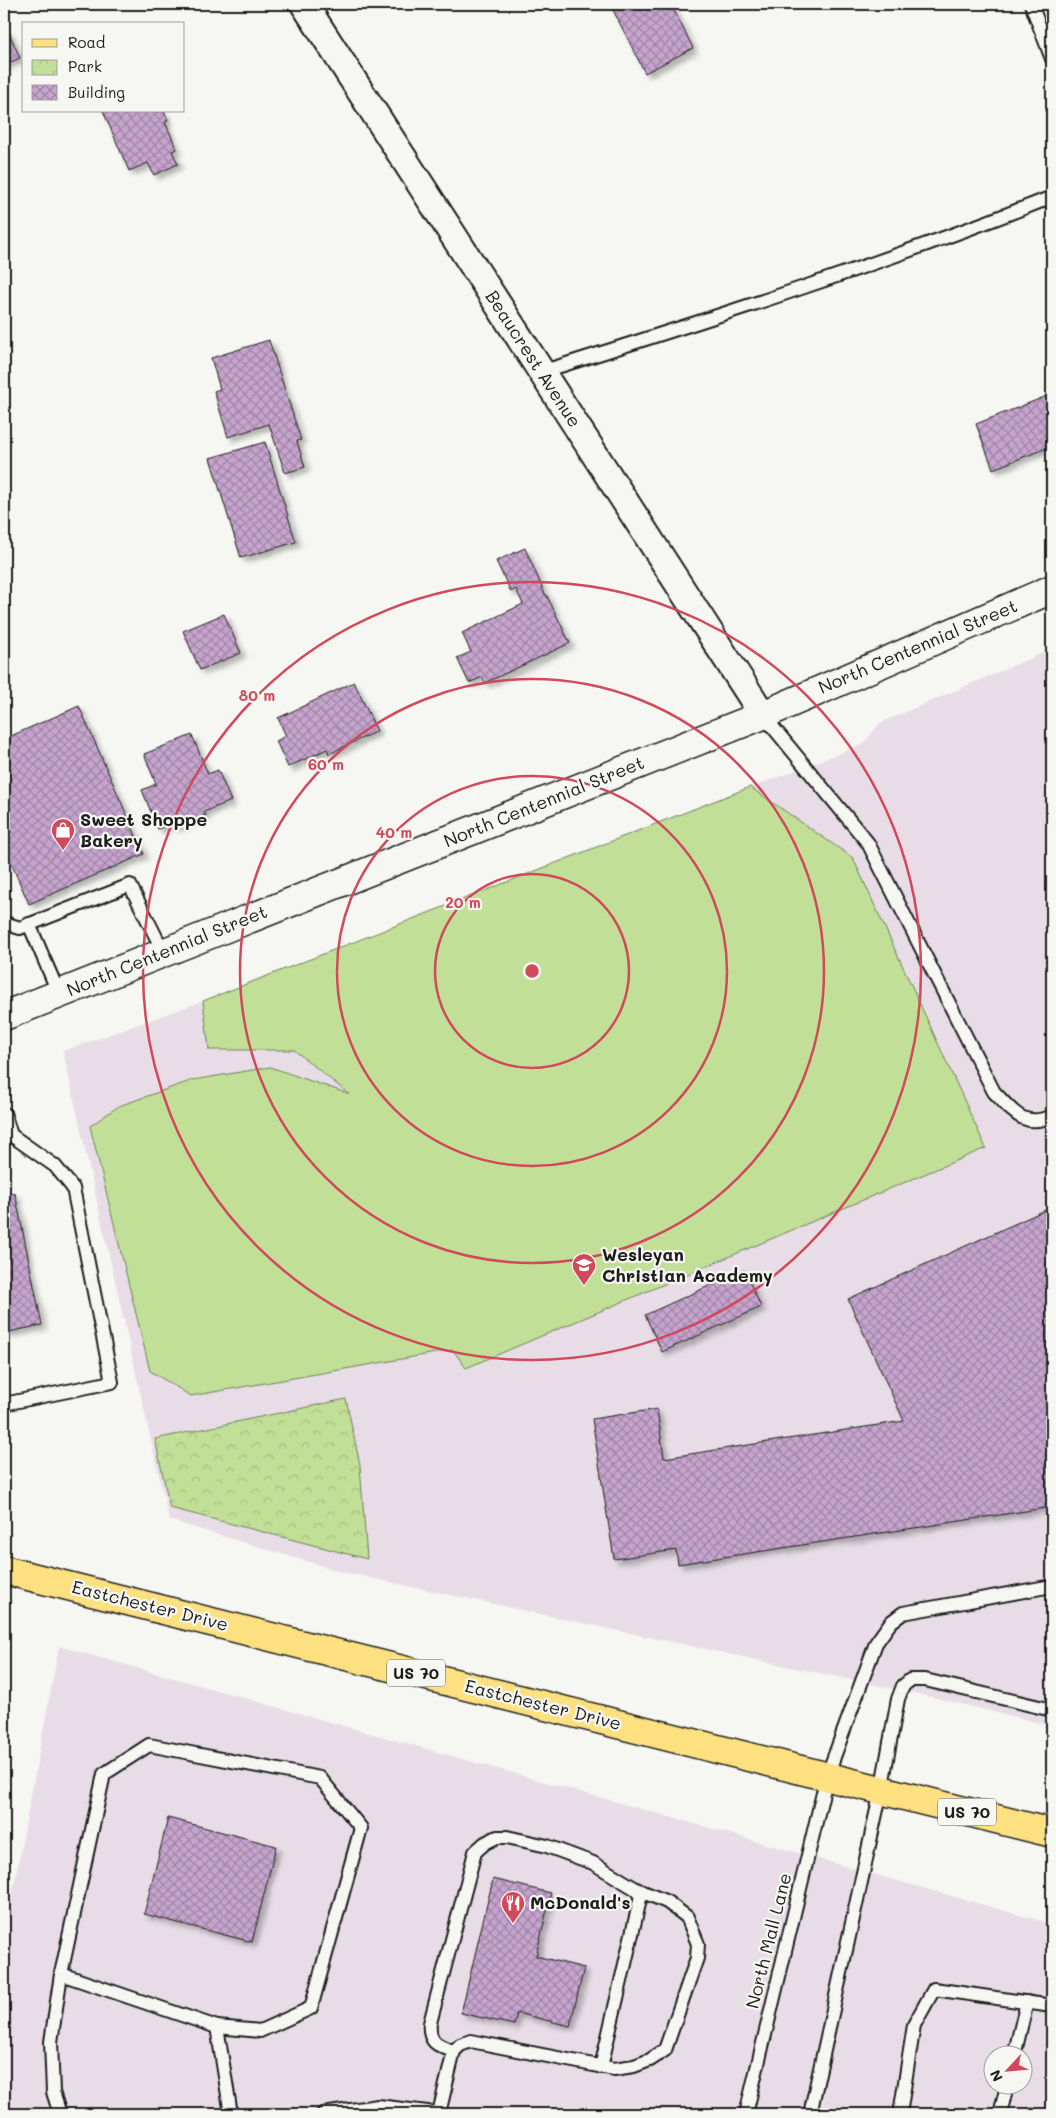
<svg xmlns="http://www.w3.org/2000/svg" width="1056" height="2118" font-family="Mali,sans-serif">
<defs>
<pattern id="park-crowns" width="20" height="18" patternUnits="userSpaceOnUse" patternTransform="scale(1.25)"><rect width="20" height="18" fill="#c1df97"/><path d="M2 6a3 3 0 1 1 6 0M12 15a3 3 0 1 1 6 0" fill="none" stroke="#a5bf82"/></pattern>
<pattern id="building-cross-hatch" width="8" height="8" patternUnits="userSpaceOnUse" patternTransform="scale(1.25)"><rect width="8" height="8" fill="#c6a4ce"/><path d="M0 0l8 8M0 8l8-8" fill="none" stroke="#a085a6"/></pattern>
<filter id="shadow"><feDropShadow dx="4.5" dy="4.5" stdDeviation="2.5" flood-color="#0004"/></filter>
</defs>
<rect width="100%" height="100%" fill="#f6f6f2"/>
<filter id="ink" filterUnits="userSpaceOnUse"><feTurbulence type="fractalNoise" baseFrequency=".02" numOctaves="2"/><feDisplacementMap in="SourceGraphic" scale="10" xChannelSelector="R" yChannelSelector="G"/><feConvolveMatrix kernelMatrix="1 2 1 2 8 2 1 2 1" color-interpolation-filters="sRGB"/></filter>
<g filter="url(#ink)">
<g fill="#e8dde7" fill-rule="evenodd">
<polygon points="1052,649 1052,1726 932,1697 342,1572 169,1520 63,1051 203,1001 863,744 880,723"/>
<path d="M59,1646l993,278v190h-1048v-175zM994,2056h30v30h-30z"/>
</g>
<polygon fill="url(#park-crowns)" stroke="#6e7e5a" points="346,1399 360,1465 367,1559 170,1508 155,1439"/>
<polygon fill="#c1df97" stroke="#6e7e5a" points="750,787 853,858 986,1148 466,1368 453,1350 191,1396 150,1371 90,1126 119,1106 193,1080 270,1067 349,1094 294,1050 209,1050 203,1001"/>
<g fill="url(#building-cross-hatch)" stroke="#1c1c1c" filter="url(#shadow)">
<polygon points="610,4 671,4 693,48 645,73"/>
<polygon points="8,30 20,58 4,65 4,32"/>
<polygon points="103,111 164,111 168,120 165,122 177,149 172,151 178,164 154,175 148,163 129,171"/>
<polygon points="269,340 301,440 297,441 305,467 285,473 269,424 228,437 214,391 220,389 211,358"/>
<polygon points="1052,394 1052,446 993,469 976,424"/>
<polygon points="265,442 296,542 241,558 210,458"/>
<polygon points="525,548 545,594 546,594 570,643 485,683 482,677 469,683 457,658 471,652 462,633 523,604 516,589 511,592 496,561"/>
<polygon points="224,614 241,653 200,670 183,631"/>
<polygon points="354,682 377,731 329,754 327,749 288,767 276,741 286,736 278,718"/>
<polygon points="79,706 144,854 29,904 4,847 4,835 7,834 4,827 4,739"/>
<polygon points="192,735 208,774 218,770 231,801 204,812 206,815 174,827 173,823 158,829 142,790 156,784 144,754"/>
<polygon points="15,1193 42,1325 4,1333 4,1195"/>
<polygon points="1052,1207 1052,1507 678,1564 676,1550 614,1559 592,1419 657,1409 664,1458 904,1421 848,1299"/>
<polygon points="744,1270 761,1307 662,1352 645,1315"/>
<polygon points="168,1818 276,1846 252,1942 144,1914"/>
<polygon points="493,1879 551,1893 536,1956 584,1968 570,2026 517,2013 514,2025 461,2013"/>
</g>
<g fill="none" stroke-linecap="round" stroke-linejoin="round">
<g stroke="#1c1c1c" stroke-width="16">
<g id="service">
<polyline points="1031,4 1052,59"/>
<path d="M541,372c173,-54 343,-109 511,-175"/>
<path d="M763,715l105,128 126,249c19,19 29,37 58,24"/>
<polyline points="4,923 20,928 130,885 164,953"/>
<polyline points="29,924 59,994"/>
<polyline points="4,1113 11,1135 55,1166 73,1188 112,1382 4,1404"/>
<polyline points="61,1974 217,2027"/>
<polyline points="1014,2056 1027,2002"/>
<polyline points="601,2067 642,1891"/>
<path d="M439,2113l15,-62 6,-6 11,-4 143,28 20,-3 16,-6 15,-10 32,-92 1,-14 -11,-27 -20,-15 -31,-13 -43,-26 -46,-17 -40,-9h-10l-12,6 -10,9 -45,171c-2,19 7,23 24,28"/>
<polyline points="60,2114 53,2092 51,2042 61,1974 104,1774 149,1745 320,1778 361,1828 311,2008 260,2031 217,2027 231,2114"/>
<polyline points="323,2114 378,2106 444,2114"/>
<polyline points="746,2114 827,1776 876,1643 891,1622 903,1613 1052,1586"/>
<polyline points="810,2114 881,1791 898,1699 903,1686 910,1680 925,1680 1052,1710"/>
<polyline points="900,2114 914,2025 934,1989 1052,2006"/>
<polyline points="1000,2114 1007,2086"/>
</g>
</g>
<g stroke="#1c1c1c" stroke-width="30">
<polyline id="minor" points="304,4 763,715"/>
</g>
<g stroke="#1c1c1c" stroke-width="31">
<polyline id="secondary" points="4,1016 763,715 1052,589"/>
</g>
<g stroke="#1c1c1c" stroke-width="31">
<polyline id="primary" points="4,1570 1052,1833"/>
</g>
<use href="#service" stroke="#f6f6f2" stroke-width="12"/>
<use href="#minor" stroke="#f6f6f2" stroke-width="26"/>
<use href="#secondary" stroke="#f6f6f2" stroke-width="28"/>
<use href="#primary" stroke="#fde080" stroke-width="28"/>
</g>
</g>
<g fill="none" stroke="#d1495b" stroke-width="2.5">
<circle cx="532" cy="971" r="97"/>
<circle cx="532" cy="971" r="195"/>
<circle cx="532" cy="971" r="292"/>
<circle cx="532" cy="971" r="389"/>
</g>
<defs>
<g id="shop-pin" transform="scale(1.25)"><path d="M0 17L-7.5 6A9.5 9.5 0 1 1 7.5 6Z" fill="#d1495b" stroke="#f6f6f2"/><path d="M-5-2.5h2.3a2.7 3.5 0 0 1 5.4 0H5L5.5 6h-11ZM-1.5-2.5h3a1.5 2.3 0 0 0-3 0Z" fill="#fff"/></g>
<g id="school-pin" transform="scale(1.25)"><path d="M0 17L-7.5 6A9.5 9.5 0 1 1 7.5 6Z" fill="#d1495b" stroke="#f6f6f2"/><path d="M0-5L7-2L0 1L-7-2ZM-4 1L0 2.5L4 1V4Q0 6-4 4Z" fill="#fff"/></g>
<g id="restaurant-pin" transform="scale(1.25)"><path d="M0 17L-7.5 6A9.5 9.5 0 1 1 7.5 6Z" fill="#d1495b" stroke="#f6f6f2"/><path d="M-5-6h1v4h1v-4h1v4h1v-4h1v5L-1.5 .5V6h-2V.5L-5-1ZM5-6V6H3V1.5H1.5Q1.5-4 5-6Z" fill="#fff"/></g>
</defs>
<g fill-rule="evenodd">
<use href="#shop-pin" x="63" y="830"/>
<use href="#school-pin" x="584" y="1265"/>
<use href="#restaurant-pin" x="513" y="1903"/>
</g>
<g text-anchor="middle" stroke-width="4.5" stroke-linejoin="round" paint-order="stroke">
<g fill="#f6f6f2" stroke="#5d5d5c" stroke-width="1">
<rect x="387" y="1659.5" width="58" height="27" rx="4"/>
<rect x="938" y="1798.5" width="58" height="27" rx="4"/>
</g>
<g font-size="16" font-weight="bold" fill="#1c1c1c">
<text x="416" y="1679">US 70</text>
<text x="967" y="1818">US 70</text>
</g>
<g font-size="18" fill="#1c1c1c" stroke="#f6f6f2">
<text transform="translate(533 359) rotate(57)" y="6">Beaucrest Avenue</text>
<text transform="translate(918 647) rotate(-23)" y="6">North Centennial Street</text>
<text transform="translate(544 802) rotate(-22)" y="6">North Centennial Street</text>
<text transform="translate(167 951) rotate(-22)" y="6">North Centennial Street</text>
<text transform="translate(150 1606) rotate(14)" y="6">Eastchester Drive</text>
<text transform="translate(543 1705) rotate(14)" y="6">Eastchester Drive</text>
<text transform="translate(769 1941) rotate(-76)" y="6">North Mall Lane</text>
</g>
<g font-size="18" font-weight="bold" fill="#1c1c1c" stroke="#f6f6f2" text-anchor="start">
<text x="80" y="826">Sweet Shoppe<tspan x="80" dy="21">Bakery</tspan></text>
<text x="602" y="1261">Wesleyan<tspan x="602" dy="21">Christian Academy</tspan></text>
<text x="530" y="1909">McDonald's</text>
</g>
</g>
<circle cx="532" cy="971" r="8" fill="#d1495b" stroke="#f6f6f2" stroke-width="2.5"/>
<g font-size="15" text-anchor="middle" font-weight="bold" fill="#d1495b" stroke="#f6f6f2" stroke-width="4.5" stroke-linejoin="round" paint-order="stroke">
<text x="257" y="701">80 m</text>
<text x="326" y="770">60 m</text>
<text x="394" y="838">40 m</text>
<text x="463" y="908">20 m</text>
</g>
<rect width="1056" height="2118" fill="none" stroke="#f6f6f2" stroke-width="20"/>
<rect x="10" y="10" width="1036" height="2098" fill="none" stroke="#1c1c1c" stroke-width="2" filter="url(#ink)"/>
<rect x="22" y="22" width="162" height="90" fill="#f6f6f2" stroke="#9f9f9c"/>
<rect x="32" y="39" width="25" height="8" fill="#fde080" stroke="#9f9f9c"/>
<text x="68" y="48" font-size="15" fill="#1c1c1c">Road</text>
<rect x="32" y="60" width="25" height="15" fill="url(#park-crowns)" stroke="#9f9f9c"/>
<text x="68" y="72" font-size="15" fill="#1c1c1c">Park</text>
<rect x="32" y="85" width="25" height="15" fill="url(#building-cross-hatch)" stroke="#9f9f9c"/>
<text x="68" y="98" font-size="15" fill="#1c1c1c">Building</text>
<g transform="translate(1008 2070) rotate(244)"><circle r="24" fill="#f6f6f2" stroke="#9f9f9c"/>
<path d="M0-4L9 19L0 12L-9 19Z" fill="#d1495b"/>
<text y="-8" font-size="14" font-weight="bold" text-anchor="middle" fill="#1c1c1c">N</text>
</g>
</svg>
